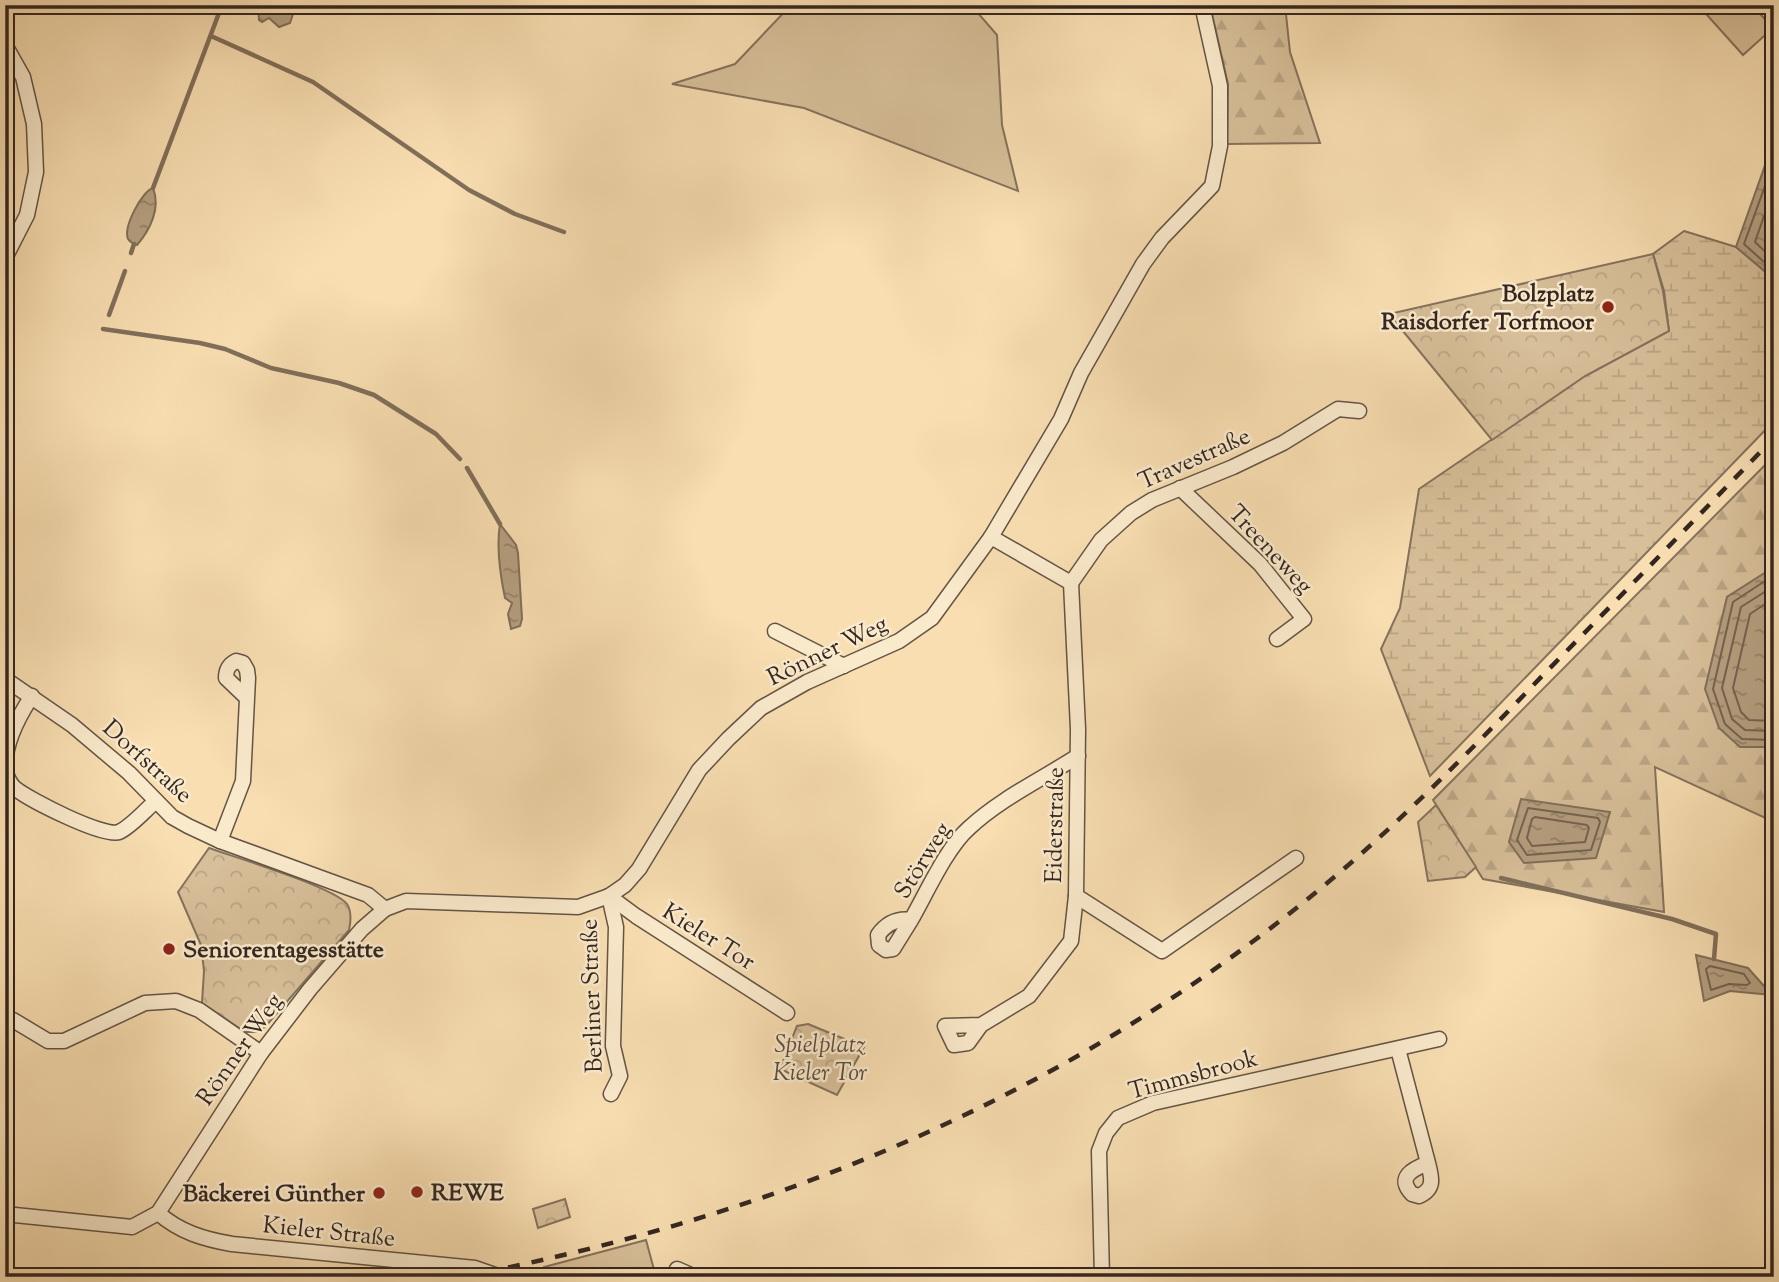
<svg xmlns="http://www.w3.org/2000/svg" width="1779" height="1282" font-family="'Sorts Mill Goudy',serif">
<defs>
<pattern id="forest-firs" width="22" height="20" patternUnits="userSpaceOnUse" patternTransform="scale(1.75)"><rect width="22" height="20" fill="#d7bf99"/><path d="M5 1l3.5 6h-7zM16 11l3.5 6h-7z" fill="#b9a484"/></pattern>
<pattern id="wetland-marsh" width="20" height="14" patternUnits="userSpaceOnUse" patternTransform="scale(1.75)"><rect width="20" height="14" fill="#d7bf99"/><path d="M1 5h8M5 5V1M11 12h8M15 12V8" fill="none" stroke="#b9a484"/></pattern>
<pattern id="park-crowns" width="20" height="18" patternUnits="userSpaceOnUse" patternTransform="scale(1.75)"><rect width="20" height="18" fill="#d7bf99"/><path d="M2 6a3 3 0 1 1 6 0M12 15a3 3 0 1 1 6 0" fill="none" stroke="#b9a484"/></pattern>
<pattern id="water-ripples" width="26" height="14" patternUnits="userSpaceOnUse" patternTransform="scale(1.75)"><rect width="26" height="14" fill="#b59f80"/><path d="M2 4q2-2 4 0t4 0M15 11q2-2 4 0t4 0" fill="none" stroke="#948168"/></pattern>
</defs>
<rect width="100%" height="100%" fill="#f8deb1"/>
<filter id="stains"><feTurbulence type="fractalNoise" baseFrequency=".00286" numOctaves="4"/><feColorMatrix values="0 0 0 0 .2 0 0 0 0 .09 0 0 0 0 .02 0 0 0 .5 -.17"/></filter>
<radialGradient id="worn" r=".72"><stop offset=".6" stop-color="#630" stop-opacity="0"/><stop offset="1" stop-color="#630" stop-opacity=".3"/></radialGradient>
<g fill="#d7bf99" stroke="#85725d" stroke-width="2">
<polygon points="791,5 971,5 997,35 1002,125 1018,191 804,108 672,84 735,64"/>
<polygon points="1698,5 1752,5 1773,28 1743,55"/>
<polygon points="646,1240 656,1277 545,1276 544,1267"/>
</g>
<g fill="url(#forest-firs)" stroke="#85725d" stroke-width="2">
<polygon points="1210,5 1285,5 1290,52 1320,143 1227,144 1228,84"/>
<polygon points="1774,456 1774,822 1655,767 1664,912 1483,879 1433,800"/>
</g>
<polygon fill="url(#wetland-marsh)" stroke="#85725d" stroke-width="2" points="1684,231 1736,247 1774,279 1774,421 1430,776 1381,649 1400,608 1419,489 1585,376 1669,331 1664,291 1653,254"/>
<g fill="url(#park-crowns)" stroke="#85725d" stroke-width="2">
<polygon points="1653,254 1663,291 1669,331 1585,376 1492,440 1389,314"/>
<polygon points="1436,805 1476,867 1465,877 1428,881 1418,822"/>
<path d="M209,848c25,9 125,39 138,56 5,8 4,17 2,26l-84,97 -8,5h-12l-43,-29 2,-32 -3,-26 -23,-53z"/>
<polygon points="808,1024 864,1047 837,1095 780,1069 797,1026"/>
<polygon points="565,1199 570,1217 538,1228 533,1209"/>
</g>
<g fill="url(#water-ripples)" stroke="#816f5a" stroke-width="2">
<polygon points="258,5 296,5 290,23 279,27 269,18 262,22 259,20"/>
<polygon points="1774,140 1774,279 1736,247"/>
<path d="M153,188c8,20 -3,42 -16,57 -3,-1 -7,-3 -9,-6 -5,-12 14,-48 25,-51z"/>
<path d="M500,524l16,21 2,8 4,66 -2,7 -9,3 -3,-15 4,-11 -7,-5c-5,-24 -9,-50 -5,-74z"/>
<polygon points="1774,567 1774,747 1740,747 1719,728 1705,689 1727,597"/>
<polygon points="1521,799 1610,812 1596,858 1524,863 1509,842"/>
<polygon points="1696,955 1748,968 1772,995 1730,991 1704,1001"/>
</g>
<g fill="none" stroke-linecap="round" stroke-linejoin="round">
<g stroke="#746250" stroke-width="2">
<polyline points="1774,161 1744,244 1774,271"/>
<polyline points="1774,187 1755,242 1774,260"/>
<polyline points="1774,575 1733,602 1713,689 1725,724 1742,739 1774,740"/>
<polyline points="1774,586 1741,607 1722,688 1732,719 1745,730 1774,731"/>
<polyline points="1774,598 1750,614 1733,688 1741,712 1749,720 1774,721"/>
<polygon points="1528,808 1598,818 1600,822 1591,850 1527,855 1517,840"/>
<polygon points="1535,817 1587,825 1589,828 1585,842 1532,846 1527,838 1532,819"/>
<polygon points="1710,966 1744,974 1750,983 1747,985 1729,984 1711,990 1706,969"/>
</g>
<g stroke="#816f5a" stroke-width="4.5">
<polyline points="211,36 313,82 469,190 515,214 564,232"/>
<polyline points="153,188 222,5"/>
<polyline points="131,253 134,244"/>
<polyline points="109,315 125,271"/>
<polyline points="103,329 200,343 225,349 271,368 339,383 374,395 436,434 460,459"/>
<polyline points="467,468 500,524"/>
<polyline points="1501,878 1672,919 1716,934 1714,959"/>
</g>
<g stroke="#645445" stroke-width="17">
<g id="minor">
<polyline points="5,45 23,77 34,124 36,172 27,215 5,258"/>
<polyline points="1180,488 1260,564 1304,619 1277,639"/>
<polyline points="991,537 1071,583 1078,729 1076,896 1162,951 1296,858"/>
<polyline points="1071,583 1101,540 1131,513 1152,500 1233,467 1283,443 1338,409 1359,411"/>
<polyline points="775,631 844,666"/>
<polyline points="5,679 72,725 129,773 172,817 188,826 220,841 368,895 385,909"/>
<path d="M32,696c-14,21 -32,55 -25,80 2,5 5,10 9,13 14,11 88,49 103,43 13,-6 26,-22 37,-31"/>
<path d="M220,841l23,-60 5,-103 -1,-8 -4,-7 -7,-2c-8,4 -10,9 -10,17l21,20"/>
<polyline points="609,896 636,916 787,1013"/>
<polyline points="609,896 616,927 613,1046 620,1076 611,1094"/>
<path d="M911,920l-18,29 -7,1 -7,-5 -1,-10c8,-11 19,-17 33,-15 15,-26 36,-73 58,-92 31,-29 73,-49 109,-72"/>
<polyline points="5,1020 13,1020 48,1041 64,1041 145,1003 176,1001 199,1010 261,1053"/>
<polyline points="981,1025 968,1043 954,1045 945,1026 981,1025 1029,996 1071,941 1076,896"/>
<path d="M1398,1049l30,114c-15,6 -32,14 -16,31l7,2c16,-7 13,-18 9,-33"/>
<path d="M158,1213c22,19 45,26 74,31l243,24 26,9"/>
<polyline points="5,1214 132,1227 158,1213 261,1053 310,989 362,929 385,909 406,901 578,907 609,896 625,885 639,869 699,770 728,739 761,708 807,682 899,641 932,618 991,537 1061,419 1081,373 1143,264 1162,238 1212,186 1220,146 1220,86 1202,5"/>
<polyline points="677,1269 695,1277"/>
<polyline points="1102,1277 1099,1151 1106,1133 1118,1118 1153,1103 1439,1039"/>
</g>
</g>
<use href="#minor" stroke="#faeacc" stroke-width="14"/>
<path stroke="#332621" stroke-width="4.5" stroke-dasharray="12 12" stroke-linecap="butt" d="M461,1277c318,-61 607,-181 859,-388 80,-66 153,-141 225,-216 77,-78 153,-157 229,-235"/>
</g>
<g fill="#8f2418" stroke="#faeacc" stroke-width="2.5">
<circle cx="1608" cy="307" r="7"/>
<circle cx="169" cy="949" r="7"/>
<circle cx="417" cy="1192" r="7"/>
<circle cx="379" cy="1193" r="7"/>
</g>
<g text-anchor="middle" stroke-width="5" stroke-linejoin="round" paint-order="stroke">
<g font-size="24" font-weight="bold" fill="#332621" stroke="#faeacc" text-anchor="end">
<text x="1594" y="301">Bolzplatz<tspan x="1594" dy="28">Raisdorfer Torfmoor</tspan></text>
<text x="183" y="957" text-anchor="start">Seniorentagesstätte</text>
<text x="431" y="1200" text-anchor="start">REWE</text>
<text x="365" y="1201">Bäckerei Günther</text>
</g>
<g font-size="24" fill="#332621" stroke="#faeacc">
<text transform="translate(1194 458) rotate(-24)" y="8">Travestraße</text>
<text transform="translate(1271 549) rotate(47)" y="8">Treeneweg</text>
<text transform="translate(827 650) rotate(-26)" y="8">Rönner Weg</text>
<text transform="translate(148 761) rotate(42)" y="8">Dorfstraße</text>
<text transform="translate(1054 825) rotate(-89)" y="8">Eiderstraße</text>
<text transform="translate(922 860) rotate(-58)" y="8">Störweg</text>
<text transform="translate(709 936) rotate(32)" y="8">Kieler Tor</text>
<text transform="translate(591 996) rotate(-92)" y="8">Berliner Straße</text>
<text transform="translate(239 1049) rotate(-55)" y="8">Rönner Weg</text>
<text transform="translate(1193 1074) rotate(-15)" y="8">Timmsbrook</text>
<text transform="translate(329 1231) rotate(6)" y="8">Kieler Straße</text>
</g>
<g font-size="24" font-style="italic" fill="#5c4c3f" stroke="#faeacc">
<text x="820" y="1052">Spielplatz<tspan x="820" dy="28">Kieler Tor</tspan></text>
</g>
</g>
<rect width="1779" height="1282" fill="none" stroke="#f8deb1" stroke-width="28"/>
<rect x="7" y="7" width="1765" height="1268" fill="none" stroke="#332621" stroke-width="3.5"/>
<rect x="14" y="14" width="1751" height="1254" fill="none" stroke="#332621" stroke-width="2"/>
<rect width="100%" height="100%" filter="url(#stains)"/>
<rect width="100%" height="100%" fill="url(#worn)"/>
</svg>
